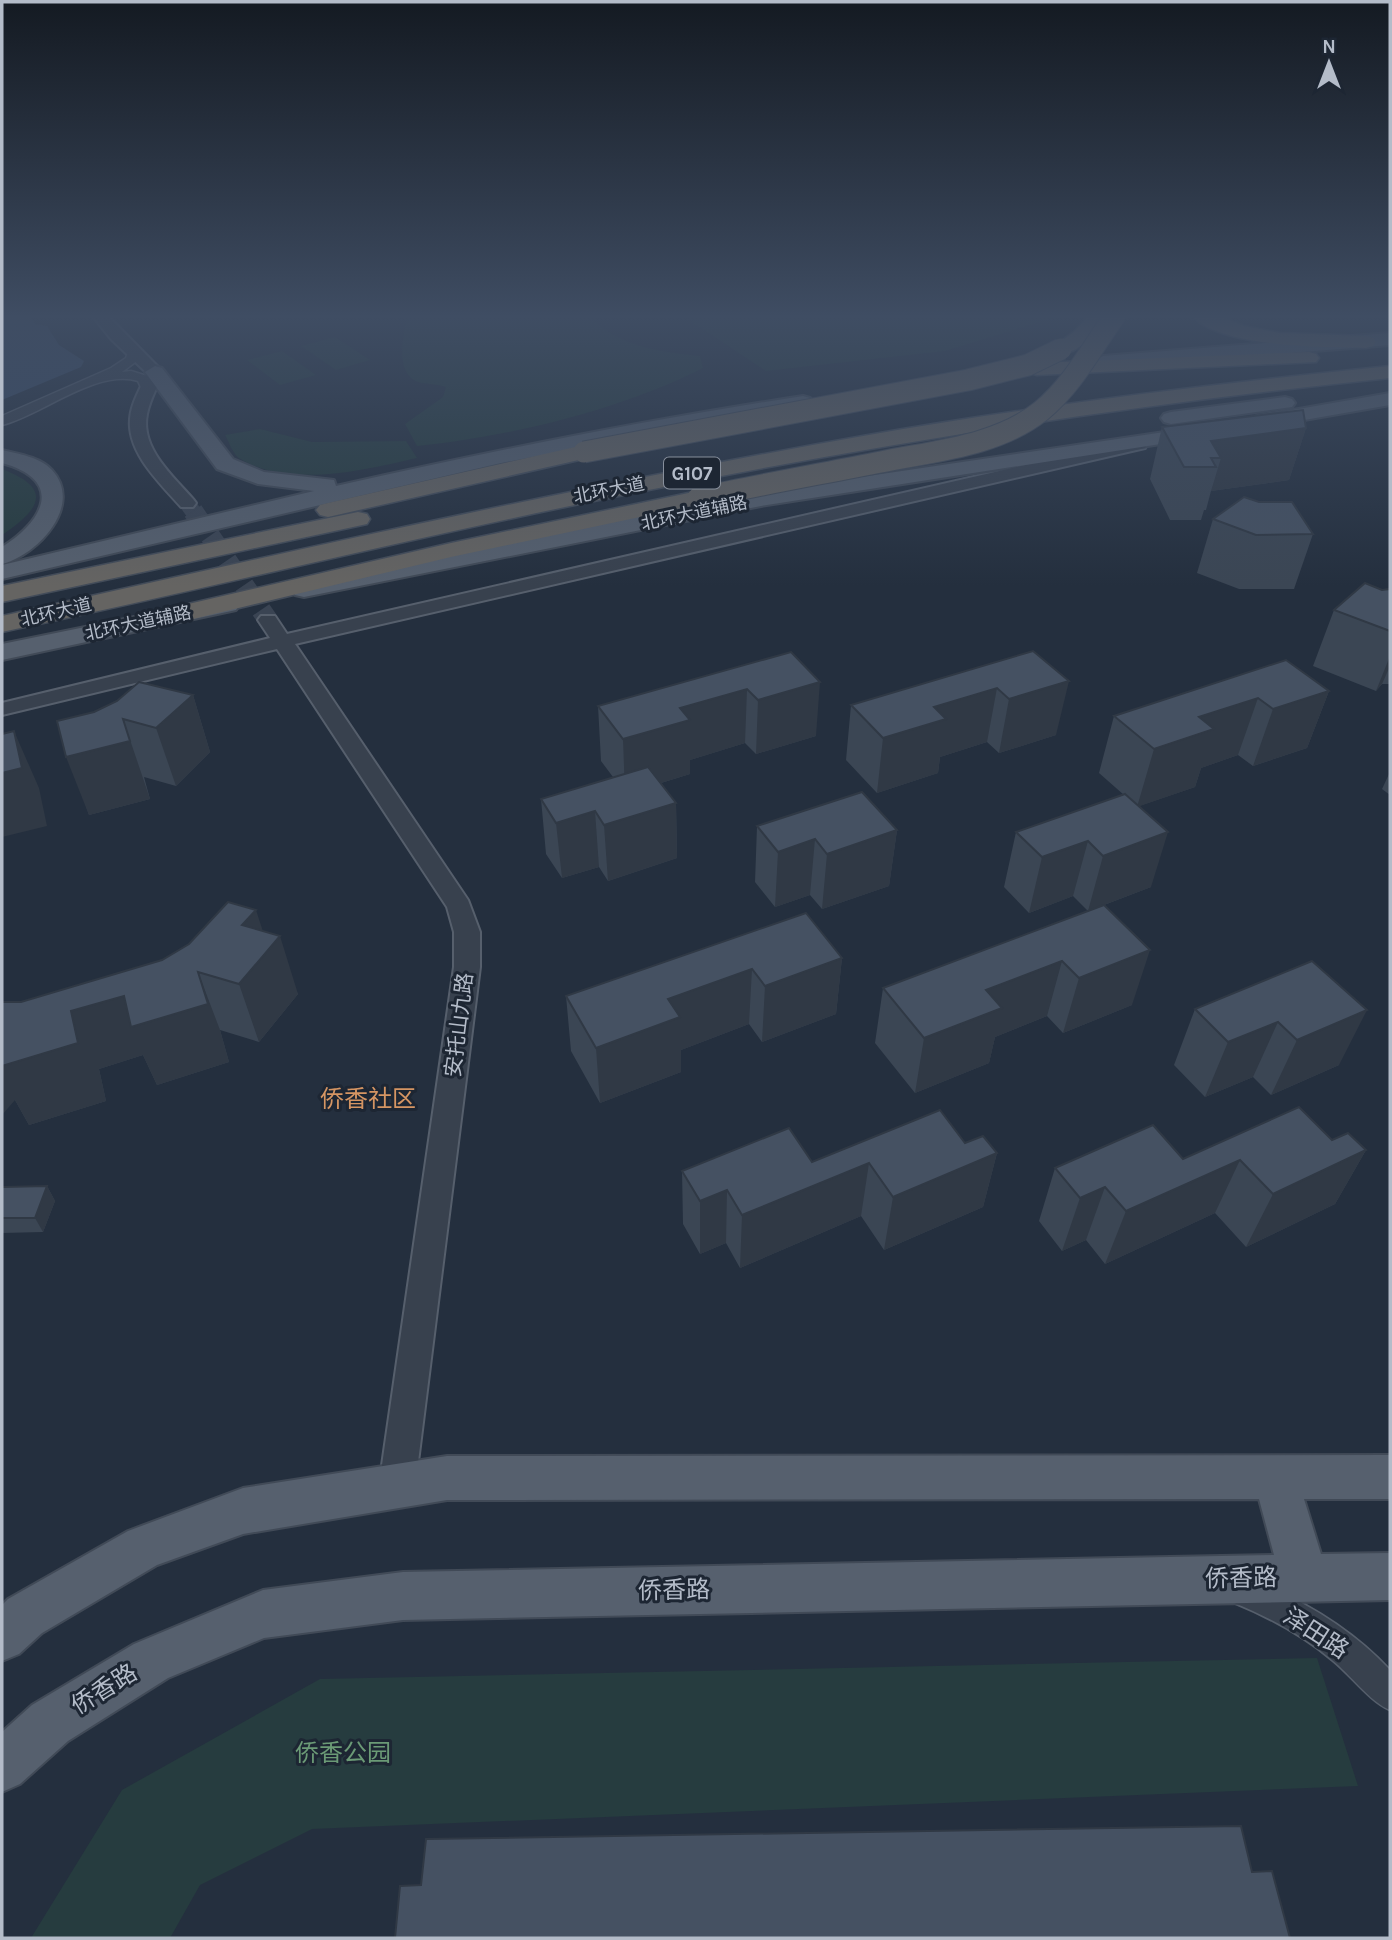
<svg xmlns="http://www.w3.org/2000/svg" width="1392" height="1940" font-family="Karla,'Noto Sans SC',sans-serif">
<rect width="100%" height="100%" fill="#242f3e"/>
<g fill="#263c3f">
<path d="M408,314h185l-1,4c27,29 70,34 108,38l3,12c-82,42 -195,69 -286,78l-12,-22 38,-27 3,-10c-9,-3 -20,-3 -28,-5 -25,-9 -14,-50 -10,-68z"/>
<polygon points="680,314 1056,314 1053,318 945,351 766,371"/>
<polygon points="335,337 370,360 336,370 301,346"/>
<polygon points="282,351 316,375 280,385 247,360"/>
<path d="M260,429l52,13 94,-1 11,17c-52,12 -129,31 -178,0 -6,-4 -10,-16 -14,-23z"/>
<path d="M2,469c53,20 37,41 0,66z"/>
<polygon points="1317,1658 1358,1786 312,1829 200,1885 170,1938 31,1938 122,1790 320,1679"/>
</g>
<polygon fill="#394c67" points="2,314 29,314 35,324 47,326 59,345 84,361 81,367 2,400"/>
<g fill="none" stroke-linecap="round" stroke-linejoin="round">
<polyline stroke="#3a4453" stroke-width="16" stroke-dasharray="16 8" stroke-linecap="butt" points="187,503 194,513"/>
<polyline stroke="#3a4453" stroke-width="20" stroke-dasharray="20 10" stroke-linecap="butt" points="193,511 268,620"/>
<g stroke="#565f6c" stroke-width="3">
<g id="minor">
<path d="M133,349l6,4 -1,7 -16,12 9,-1 16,5 7,15 -2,3h-8l-6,-13c-41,-13 -96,34 -136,44v-9l109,-48 15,-10 3,-8z"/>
<path d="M1243,1576c55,21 107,51 147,94v40c-20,-8 -40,-36 -58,-50 -30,-25 -63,-43 -100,-58l-4,-11 4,-11z"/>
</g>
</g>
<g stroke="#565f6c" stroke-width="4">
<g id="tertiary">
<path d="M91,314h15l57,58c-5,14 -13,27 -16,42 -7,34 26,62 46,85l3,4 -3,4h-12c-21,-24 -54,-54 -51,-88 1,-16 11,-31 17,-46l-36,-34z"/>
<polygon points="1139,439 1145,440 1147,444 1145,448 295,644 468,900 480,932 480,967 415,1486 410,1498 397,1503 384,1498 379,1486 454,967 454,932 447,907 277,649 2,715 2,703 270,638 258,620 261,616 275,616 287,634"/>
</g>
</g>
<g stroke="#414a57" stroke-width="4">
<g id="primary">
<polygon points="1390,333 1390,345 1103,368 1093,362 1103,356"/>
<path d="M155,366l7,2 71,91 31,13 70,8 2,6c155,-35 310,-66 467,-90l7,2 3,4 -3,4 -7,2 -101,16 -201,39 -499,116v-14l312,-74 -56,-7 -41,-15 -72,-97z"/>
<polygon points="1390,393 1390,405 1258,428 1251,426 1248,422 1251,418 1258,416"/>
<polygon points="1285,397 1292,399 1295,403 1292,407 1171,424 1164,422 1161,418 1164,414 1171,412"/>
<polygon points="1205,426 1212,428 1215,432 1212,436 761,506 304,597 295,595 292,590 295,585 304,583 761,492"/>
<path d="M2,450c17,4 38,7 50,20 32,35 -14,85 -50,94v-17c43,-27 62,-67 0,-84z"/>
<polygon points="227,598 236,600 239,605 236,610 2,660 2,644"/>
<polygon points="1390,1455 1390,1499 1304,1499 1321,1554 1390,1553 1390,1600 403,1620 264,1638 168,1678 68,1741 20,1784 2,1792 2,1732 32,1705 134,1644 263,1590 403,1572 1274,1555 1259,1499 447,1500 243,1534 157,1565 42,1633 19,1654 2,1661 2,1605 8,1599 128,1531 243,1488 447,1456"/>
</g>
</g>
<g stroke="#434c59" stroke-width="3">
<g id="trunk">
<path d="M1090,314h20c-11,16 -34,45 -56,39l-3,-4 24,-18z"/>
<path d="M1190,314h24l30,12 36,7 86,3 7,2 3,4 -3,4 -7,2c-42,-1 -148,0 -176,-34z"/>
<polygon points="1309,352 1316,354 1319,358 1316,362 1037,375 1030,373 1027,369 1030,365 1037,363"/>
<path d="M1390,366v12c-233,24 -464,58 -695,103 -232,44 -462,102 -693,151v-16c286,-64 572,-129 861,-180 175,-31 350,-52 527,-70z"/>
<polygon points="584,445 592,447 595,452 592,457 328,517 320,515 316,510 320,505 328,503"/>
<polygon points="698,491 706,493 710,498 706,503 451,557 193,619 184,617 180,611 184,605 451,543"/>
<polygon points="358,512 367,514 370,519 367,524 2,602 2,586"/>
</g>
</g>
<use href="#minor" fill="#38414e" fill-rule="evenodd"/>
<use href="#tertiary" fill="#38414e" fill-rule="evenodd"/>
<use href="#primary" fill="#56606e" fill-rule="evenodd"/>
<use href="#trunk" fill="#656462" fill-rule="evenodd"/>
<g stroke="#434c59" stroke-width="23" stroke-linecap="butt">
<g id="trunk-bridge">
<polyline points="584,452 968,380 1028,365 1061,349"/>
<path d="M698,498c61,-13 122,-24 183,-36 53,-11 116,-16 160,-51 32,-26 52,-65 75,-97"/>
</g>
</g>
<use href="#trunk-bridge" stroke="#656462" stroke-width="21"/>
</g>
<g fill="#3b4654">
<polygon points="1162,427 1306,428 1289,480 1211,491 1206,510 1204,510 1201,520 1170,520 1150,479"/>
<polygon points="1259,502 1313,534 1294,589 1239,589 1197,573 1213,519"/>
<polygon points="1390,589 1390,684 1382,684 1376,691 1313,666 1334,610 1382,590"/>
<polygon points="1033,651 1056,735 999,753 987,742 940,757 938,773 877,793 846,760 851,705"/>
<polygon points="791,652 816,736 756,754 745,743 690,760 690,774 661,783 676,803 677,858 608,881 599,867 562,878 546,854 541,799 613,777 601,761 598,706"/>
<polygon points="1286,660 1329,691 1307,748 1253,766 1238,755 1201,768 1195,787 1139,806 1151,887 1104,905 1132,1005 1063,1033 1047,1016 995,1037 989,1063 915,1093 875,1043 883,988 1088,911 1073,896 1029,913 1004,887 1016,832 1124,795 1099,773 1114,716"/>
<polygon points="193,695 210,752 176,786 144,777 150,799 89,815 57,721"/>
<polygon points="1390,772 1390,795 1382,789"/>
<polygon points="757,826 897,830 889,886 822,909 810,895 775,907 755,882"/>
<polygon points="806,913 842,958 836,1014 762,1042 749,1024 681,1050 681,1072 600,1103 571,1051 566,996"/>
<polygon points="263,931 298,994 259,1042 220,1030 229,1062 157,1085 143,1055 99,1069 106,1101 29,1125 15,1100 21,1002"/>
<polygon points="1312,961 1339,1065 1271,1095 1253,1077 1205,1097 1174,1065 1195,1009"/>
<polygon points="1332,1140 1366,1150 1335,1204 1246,1247 1215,1213 1105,1264 1086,1240 1062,1251 1039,1221 1055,1168 1183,1159"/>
<polygon points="965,1143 997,1153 983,1207 884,1250 861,1216 740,1268 726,1243 700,1254 683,1224 682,1171 812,1162"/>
<polygon points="47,1186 55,1201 43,1232 2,1233 2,1187"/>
</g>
<g fill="#303945">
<polygon points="1306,428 1289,480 1211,491 1221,458 1211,441"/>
<polygon points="1390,656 1390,666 1382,684 1376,691"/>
<polygon points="1069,681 1056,735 999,753 1009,699"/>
<polygon points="820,682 816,736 756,754 758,700"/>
<polygon points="997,688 987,742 940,757 938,773 877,793 883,738 934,707"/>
<polygon points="747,689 745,743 690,760 690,774 625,794 623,739 680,708"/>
<polygon points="1329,691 1307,748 1253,766 1273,709"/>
<polygon points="193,695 210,752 176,786 156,728"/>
<polygon points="1258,698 1238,755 1201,768 1195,787 1137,807 1154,749 1199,717"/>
<polygon points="123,719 150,799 89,815 66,757"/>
<polygon points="14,731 39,788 47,826 2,837 2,773"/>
<polygon points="676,803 677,858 608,881 604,825"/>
<polygon points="595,811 599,867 562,878 556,823"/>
<polygon points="897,830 889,886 822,909 827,854"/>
<polygon points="1168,832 1151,887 1088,911 1103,856"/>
<polygon points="815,839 810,895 775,907 778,852"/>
<polygon points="1088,841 1073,896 1029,913 1042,857"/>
<polygon points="256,910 269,950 280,936 298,994 259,1042 239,984 242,925"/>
<polygon points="1150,950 1132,1005 1063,1033 1079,978"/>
<polygon points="842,958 836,1014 762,1042 765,986"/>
<polygon points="1062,961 1047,1016 995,1037 989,1063 915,1093 924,1038 986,990"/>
<polygon points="752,969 749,1024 681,1050 681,1072 600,1103 596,1048 668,999"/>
<polygon points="198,972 220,1030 229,1062 157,1085 143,1055 99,1069 106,1101 29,1125 15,1100 2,1115 2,1051 71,1011"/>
<polygon points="1367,1010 1339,1065 1271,1095 1297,1040"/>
<polygon points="1278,1022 1253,1077 1205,1097 1228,1042"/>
<polygon points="1366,1150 1335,1204 1246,1247 1273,1194"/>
<polygon points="997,1153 983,1207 884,1250 893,1197"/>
<polygon points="1240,1160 1215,1213 1105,1264 1126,1211"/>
<polygon points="869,1163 861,1216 740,1268 742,1215"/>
<polygon points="47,1186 55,1201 43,1232 35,1218"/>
<polygon points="1105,1187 1086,1240 1062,1251 1080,1198"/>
<polygon points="727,1190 726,1243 700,1254 700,1201"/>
</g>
<g fill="#455162" stroke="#303945" stroke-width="2">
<polygon points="1303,410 1306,428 1211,441 1221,458 1211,458 1216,467 1184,467 1162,427"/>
<polygon points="1244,497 1259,502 1292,502 1313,534 1256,535 1213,519"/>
<polygon points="1365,583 1382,590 1390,589 1390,631 1334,610"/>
<polygon points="1033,651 1069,681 1009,699 997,688 934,707 946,719 883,738 851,705"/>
<polygon points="791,652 820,682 758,700 747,689 680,708 690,720 623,739 598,706"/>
<polygon points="1286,660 1329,691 1273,709 1258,698 1199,717 1214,729 1154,749 1114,716"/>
<polygon points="139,682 193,695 156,728 123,719 130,741 66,757 57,721 94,712 117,701"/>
<polygon points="14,731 22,768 2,773 2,734"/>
<polygon points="648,767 676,803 604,825 595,811 556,823 541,799"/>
<polygon points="862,792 897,830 827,854 815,839 778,852 757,826"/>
<polygon points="1125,794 1168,832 1103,856 1088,841 1042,857 1016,832"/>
<polygon points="228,902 256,910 242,925 280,936 239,984 198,972 208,1004 131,1027 124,996 71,1011 78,1043 2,1066 2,1002 21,1002 162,960 189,944"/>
<polygon points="1104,905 1150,950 1079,978 1062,961 986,990 1002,1008 924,1038 883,988"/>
<polygon points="806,913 842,958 765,986 752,969 668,999 680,1017 596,1048 566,996"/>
<polygon points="1312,961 1367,1010 1297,1040 1278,1022 1228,1042 1195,1009"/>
<polygon points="1299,1107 1332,1140 1348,1133 1366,1150 1273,1194 1240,1160 1126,1211 1105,1187 1080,1198 1055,1168 1153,1125 1183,1159"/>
<polygon points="940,1110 965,1143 983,1136 997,1153 893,1197 869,1163 742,1215 727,1190 700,1201 682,1171 789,1128 812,1162"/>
<polygon points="47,1186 35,1218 2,1218 2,1187"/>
<polygon points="1241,1826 1252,1872 1272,1871 1290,1938 395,1938 400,1886 421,1885 426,1839"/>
</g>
<linearGradient id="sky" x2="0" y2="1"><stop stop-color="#141a22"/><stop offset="0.54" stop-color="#3f4d63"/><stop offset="1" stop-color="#3f4d63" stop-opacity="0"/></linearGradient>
<rect width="1392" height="586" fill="url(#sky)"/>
<g text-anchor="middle" stroke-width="6" stroke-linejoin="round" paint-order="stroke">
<g font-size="18" fill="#b4bcc9" stroke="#1d2633">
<text transform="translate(609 490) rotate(-11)" y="6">北环大道</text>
<text transform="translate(694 513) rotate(-12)" y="6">北环大道辅路</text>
<text transform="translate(56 612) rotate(-13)" y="6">北环大道</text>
<text transform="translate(138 623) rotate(-12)" y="6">北环大道辅路</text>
</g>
<rect fill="#1d2633" stroke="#878f9c" stroke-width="2" x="664" y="457.5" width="56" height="31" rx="5"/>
<g font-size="19" font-weight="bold" fill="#b4bcc9">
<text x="692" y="480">G107</text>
</g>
<g font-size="21" fill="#b4bcc9" stroke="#1d2633">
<text transform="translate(459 1025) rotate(-83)" y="7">安托山九路</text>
</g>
<g font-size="24" fill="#d59563" stroke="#1d2633">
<text x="368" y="1107">侨香社区</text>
</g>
<g font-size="24" fill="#b4bcc9" stroke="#1d2633">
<text transform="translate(1241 1578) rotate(-1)" y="8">侨香路</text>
<text transform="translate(674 1590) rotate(-1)" y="8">侨香路</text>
<text transform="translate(1316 1633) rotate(33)" y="8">泽田路</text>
<text transform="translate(104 1689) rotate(-32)" y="8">侨香路</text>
</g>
<g font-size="24" fill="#6b9a76" stroke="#1d2633">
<text x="343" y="1761">侨香公园</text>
</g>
</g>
<rect width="1392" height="1940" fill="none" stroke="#b4bcc9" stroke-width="7"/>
<g transform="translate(1329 63)" stroke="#1d2633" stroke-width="5" paint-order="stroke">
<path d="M0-5L12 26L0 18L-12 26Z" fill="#b4bcc9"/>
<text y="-10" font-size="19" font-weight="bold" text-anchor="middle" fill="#b4bcc9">N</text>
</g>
</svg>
